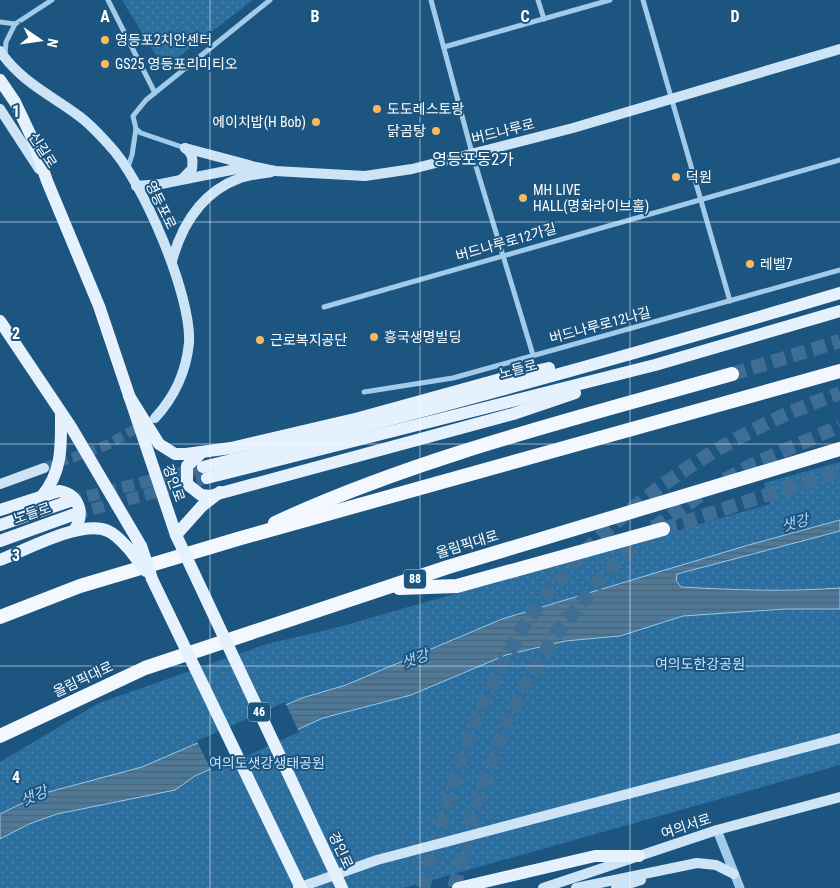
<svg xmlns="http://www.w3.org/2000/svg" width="840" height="888" font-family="'Roboto Condensed','Noto Sans KR',sans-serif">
<defs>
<pattern id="park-dots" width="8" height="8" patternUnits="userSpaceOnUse" patternTransform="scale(1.25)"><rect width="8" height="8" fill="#2c6e9e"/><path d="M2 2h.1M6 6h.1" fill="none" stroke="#4c84ad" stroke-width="1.8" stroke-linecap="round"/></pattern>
<pattern id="water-rules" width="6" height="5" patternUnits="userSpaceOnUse" patternTransform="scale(1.25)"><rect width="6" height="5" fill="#4f7999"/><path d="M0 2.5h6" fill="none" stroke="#4e6272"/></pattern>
</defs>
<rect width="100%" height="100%" fill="#1d5581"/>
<g fill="url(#park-dots)">
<polygon points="122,0 253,0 164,68"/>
<polygon points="840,462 840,765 404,888 0,888 0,762 99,703 267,644 335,628 770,504 764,483"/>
</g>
<path fill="url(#water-rules)" stroke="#94c8eb" d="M840,520v11l-163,43 -1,6 5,7c53,3 106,5 159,1v21h-55l-102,7 -63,20 -55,5 -59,14 -95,40 -88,23 -128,58 -20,14 -118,24 -28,10 -29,15v-25l41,-20 101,-27 160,-69 44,-13 156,-66 243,-73z"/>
<polygon fill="#1d5581" points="285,702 299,732 212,772 197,741"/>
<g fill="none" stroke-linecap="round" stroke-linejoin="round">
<polyline stroke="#3f6e94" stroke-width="10" stroke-dasharray="10 5" stroke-linecap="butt" points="44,468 107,445 146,423"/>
<g stroke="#3f6e94" stroke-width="12" stroke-dasharray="12 6" stroke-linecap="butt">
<polyline points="70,501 203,467"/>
<polyline points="75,514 207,478"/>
</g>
<g stroke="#3f6e94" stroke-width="14" stroke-dasharray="14 7" stroke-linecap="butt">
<polyline points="732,374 840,341"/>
<polyline points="725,480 754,464 840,426"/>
<polyline points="663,529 840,471"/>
<path d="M423,888c18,-63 35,-127 61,-187 5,-13 13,-25 19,-37 9,-15 16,-32 26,-46 74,-105 191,-183 311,-225"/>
<polyline points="454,888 475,807 510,714 556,633 606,573 652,529 706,491"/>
</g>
<g stroke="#a1cbe9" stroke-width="5">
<polyline points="108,0 155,93"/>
<polyline points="431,0 472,153 533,355"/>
<polyline points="538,0 544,19"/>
<polyline points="643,0 730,301"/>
<polyline points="0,22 15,24 52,0"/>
<polyline points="444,47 610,0"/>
<polyline points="5,54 6,42 15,24"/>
<polyline points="185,148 141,133 136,129 133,116 146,100 270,0"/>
<polyline points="128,167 132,155 136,129"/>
<polyline points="324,307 840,160"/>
<polyline points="364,392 453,378 840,270"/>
</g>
<polyline stroke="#a1cbe9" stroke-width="9" points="717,830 740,888"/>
<g stroke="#cde4f7" stroke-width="10">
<path d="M0,51c20,30 51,44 79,65 11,8 21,19 30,29 33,34 83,151 80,198 -3,30 -14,53 -34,75"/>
<polyline points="0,109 39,169"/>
<polyline points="185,148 249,165"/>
<path d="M182,179l10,-10c1,-9 1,-16 -7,-21"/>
<polyline points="136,186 161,184 251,166 275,171 365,176 412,169 573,128 840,49"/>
<path d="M172,261c10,-37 30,-69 68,-83 9,-3 21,-4 31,-6"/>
<polyline points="0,484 44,468"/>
<polyline points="298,888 377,860 840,738"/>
<polyline points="543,888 717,830 840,797"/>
<polyline points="576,888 697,863 716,865 734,874"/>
<polyline points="616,888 641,880"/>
</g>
<g stroke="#e5f2fe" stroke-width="12">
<polyline points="0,80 15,102 32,138 47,181 99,306 176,535 202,506 220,492"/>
<polyline points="0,321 71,427 141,546"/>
<polyline points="129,396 159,444 175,454 186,454 231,448 359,418 504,378 549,368"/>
<polyline points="202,452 187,466 187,484 201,495 210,496 513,414 575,393"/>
<path d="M203,467c214,-52 426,-111 637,-174"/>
<polyline points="207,478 655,365 840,311"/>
<path d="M42,496c21,-25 19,-51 19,-83"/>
<path d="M0,510l59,-19c21,4 26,23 15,40"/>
<polyline points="0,525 70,501"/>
<polyline points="0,541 75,514"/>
<path d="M0,560c26,-10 82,-41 108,-29 9,4 15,12 21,18"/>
<polyline points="458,888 595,856 639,856"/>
</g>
<g stroke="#f2f8fe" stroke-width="14">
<path d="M275,523c145,-67 303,-105 457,-149"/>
<polyline points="399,588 457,586 663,529"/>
<polyline points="0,617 80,586 241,538 840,371"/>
<polyline points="0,736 145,668 448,567 840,449"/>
</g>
<g stroke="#e5f2fe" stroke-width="12">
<polyline points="176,535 342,888"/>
<polyline points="141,546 152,579 301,888"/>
<polyline points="129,549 146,571"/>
</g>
</g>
<path fill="none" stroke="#fff" stroke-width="1" stroke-opacity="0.55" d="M210,0v888M420,0v888M630,0v888M0,222h840M0,444h840M0,666h840"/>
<g fill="#fab95f" stroke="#1d5581" stroke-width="2">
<circle cx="105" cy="40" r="5"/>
<circle cx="105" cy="64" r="5"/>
<circle cx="377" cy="109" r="5"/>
<circle cx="316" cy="122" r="5"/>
<circle cx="436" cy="131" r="5"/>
<circle cx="676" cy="177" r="5"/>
<circle cx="523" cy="198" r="5"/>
<circle cx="750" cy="264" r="5"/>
<circle cx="374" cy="337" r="5"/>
<circle cx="260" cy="340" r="5"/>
</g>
<g text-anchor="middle" stroke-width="4" stroke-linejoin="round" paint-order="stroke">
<g fill="#1d5581" stroke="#bbccd9" stroke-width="1">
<rect x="404" y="569.5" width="22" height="19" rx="4"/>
<rect x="248" y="702.5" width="22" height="19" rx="4"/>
</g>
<g font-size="12" font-weight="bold" fill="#fff">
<text x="415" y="583">88</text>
<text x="259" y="716">46</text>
</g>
<g font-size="14" fill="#fff" stroke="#1d5581" text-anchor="start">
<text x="115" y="45">영등포2치안센터</text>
<text x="115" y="69">GS25 영등포리미티오</text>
<text x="387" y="114">도도레스토랑</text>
<text x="306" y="127" text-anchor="end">에이치밥(H Bob)</text>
<text x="426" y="136" text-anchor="end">닭곰탕</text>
<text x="686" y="182">덕원</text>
<text x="533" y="195">MH LIVE<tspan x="533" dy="16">HALL(명화라이브홀)</tspan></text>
<text x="760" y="269">레벨7</text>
<text x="384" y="342">흥국생명빌딩</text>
<text x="270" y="345">근로복지공단</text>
</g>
<g font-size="14" fill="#fff" stroke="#1d5581">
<text transform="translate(503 131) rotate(-14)" y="5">버드나루로</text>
<text transform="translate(43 150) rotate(57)" y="5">신길로</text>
<text transform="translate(161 205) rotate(64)" y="5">영등포로</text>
<text transform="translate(506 242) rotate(-16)" y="5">버드나루로12가길</text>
<text transform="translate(600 325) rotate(-15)" y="5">버드나루로12나길</text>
<text transform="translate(518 369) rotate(-15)" y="5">노들로</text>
<text transform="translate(174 483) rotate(70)" y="5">경인로</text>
<text transform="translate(32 513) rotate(-19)" y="5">노들로</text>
<text transform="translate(467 544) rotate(-17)" y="5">올림픽대로</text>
<text transform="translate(83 679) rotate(-25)" y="5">올림픽대로</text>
<text transform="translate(686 826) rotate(-18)" y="5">여의서로</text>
<text transform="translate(341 850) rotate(65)" y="5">경인로</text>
</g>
<g font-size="14" fill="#c6e2f7" stroke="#1d5581">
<text x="700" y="669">여의도한강공원</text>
<text x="267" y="768">여의도샛강생태공원</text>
</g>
<g font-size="15" font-style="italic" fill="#add5f1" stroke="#1d5581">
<text transform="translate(795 523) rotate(-15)" y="5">샛강</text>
<text transform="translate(415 659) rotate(-20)" y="5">샛강</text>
<text transform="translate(34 796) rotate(-23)" y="5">샛강</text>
</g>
<g font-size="16" fill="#fff" stroke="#1d5581">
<text x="473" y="165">영등포동2가</text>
</g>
</g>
<g font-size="16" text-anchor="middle" font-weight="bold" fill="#fff" stroke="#1d5581" stroke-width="4" stroke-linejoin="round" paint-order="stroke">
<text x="105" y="22">A</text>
<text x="315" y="22">B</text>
<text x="525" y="22">C</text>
<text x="735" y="22">D</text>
<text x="16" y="117">1</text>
<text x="16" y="339">2</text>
<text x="16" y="561">3</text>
<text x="16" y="783">4</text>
</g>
<g transform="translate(40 40) rotate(103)" stroke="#1d5581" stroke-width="4" paint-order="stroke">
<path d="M0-4L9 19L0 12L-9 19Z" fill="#ffffff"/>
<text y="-8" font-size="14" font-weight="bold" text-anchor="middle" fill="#ffffff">N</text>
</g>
</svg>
